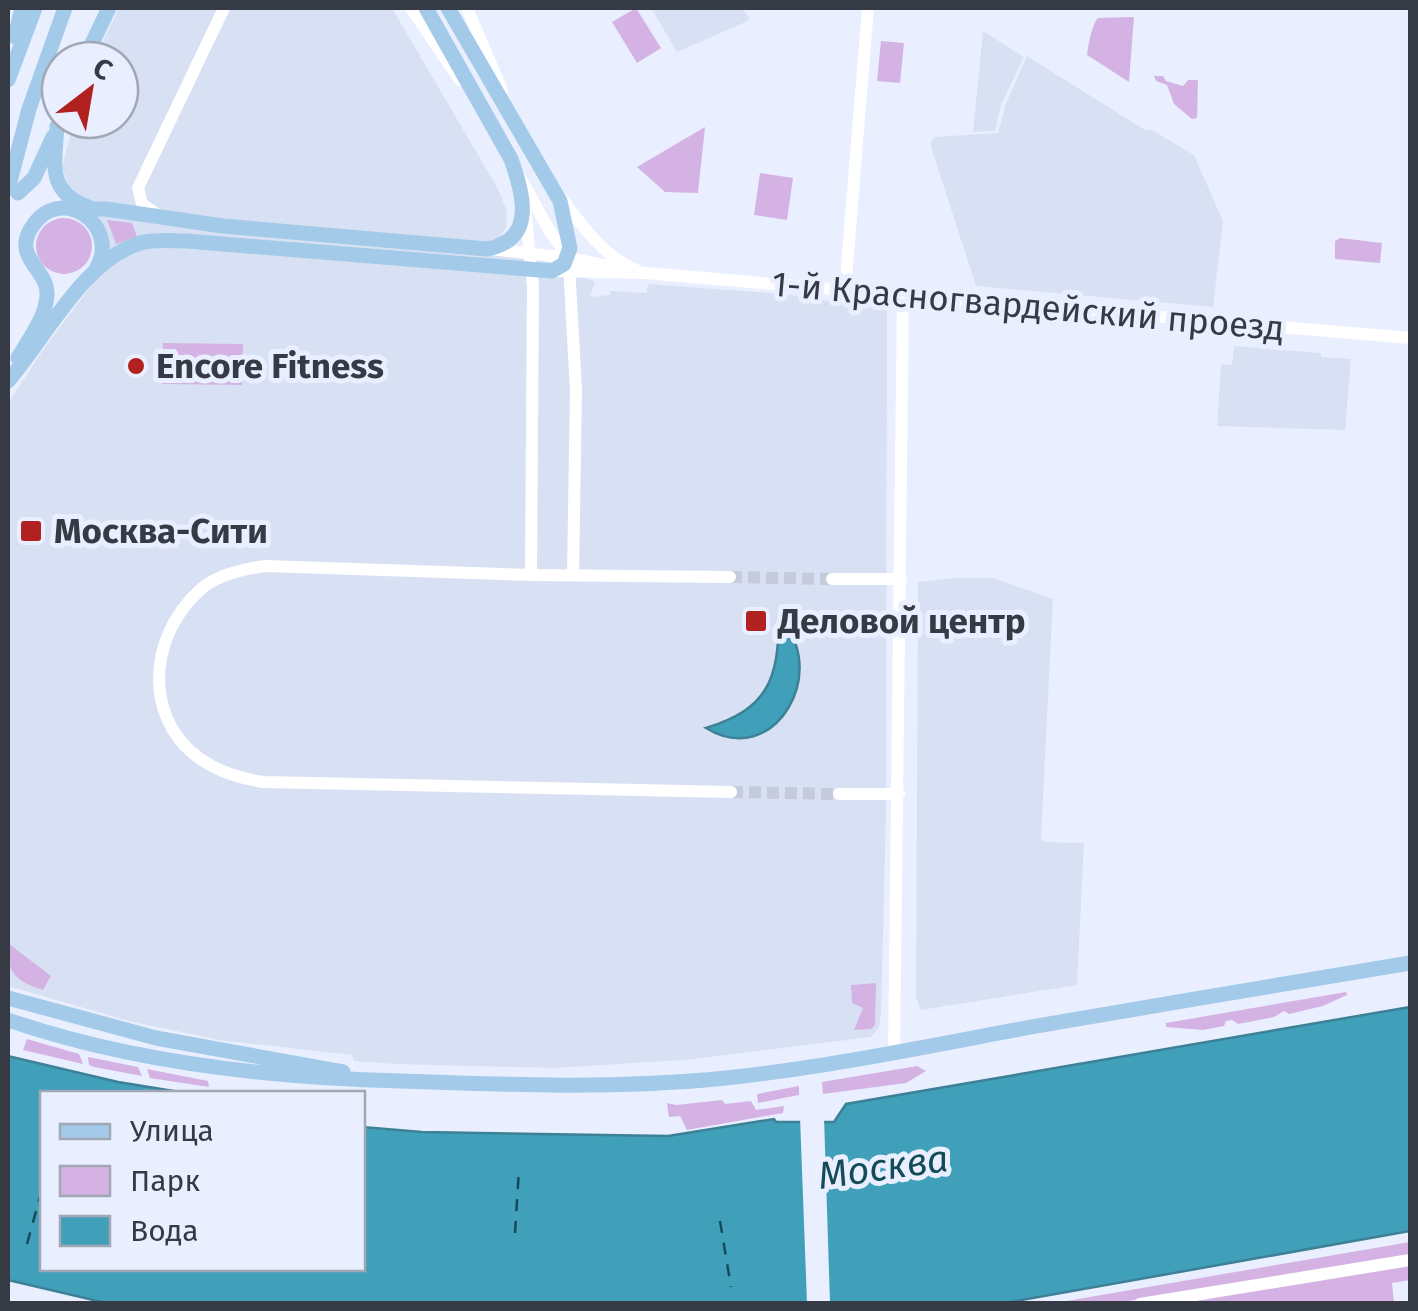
<svg xmlns="http://www.w3.org/2000/svg" width="1418" height="1311" font-family="'Fira Sans',sans-serif">
<rect width="100%" height="100%" fill="#e9efff"/>
<g fill="#d8e1f4">
<polygon points="119,8 392,8 498,189 507,211 506,227 498,240 595,282 590,297 610,295 610,291 646,293 648,284 784,294 887,310 886,813 881,1015 879,1027 871,1037 685,1060 553,1068 394,1064 354,1061 352,1055 219,1040 129,1021 8,986 8,403 45,347 97,278 109,254 69,187 62,167 74,120 120,120 120,60 94,60"/>
<polygon points="651,8 743,8 750,20 677,52"/>
<polygon points="983,31 1024,57 1001,105 995,131 973,132"/>
<polygon points="1027,56 1145,130 1150,129 1194,155 1223,221 1213,307 976,286 930,144 934,137 998,133 1005,106"/>
<polygon points="1234,346 1321,353 1321,357 1351,359 1345,430 1217,426 1221,364 1232,365"/>
<polygon points="955,578 993,578 1053,599 1041,838 1045,842 1084,843 1077,985 921,1010 916,998 918,582"/>
</g>
<g fill="#d4b3e4">
<polygon points="636,8 661,48 637,63 612,22"/>
<path d="M1134,17l-5,65 -42,-27c1,-10 5,-31 11,-37z"/>
<polygon points="881,41 904,43 900,83 877,81"/>
<polygon points="1154,76 1163,76 1166,81 1183,86 1188,80 1198,80 1197,118 1192,119 1174,104 1167,85 1156,81"/>
<polygon points="705,127 698,193 665,192 637,167"/>
<polygon points="760,173 793,178 787,220 754,215"/>
<circle cx="64" cy="246" r="28"/>
<polygon points="107,220 132,223 137,237 116,244"/>
<polygon points="1340,238 1382,243 1380,263 1335,259 1335,241"/>
<polygon points="163,343 243,344 242,385 162,384"/>
<path d="M8,943l43,33 -8,14c-28,-9 -36,-17 -35,-47z"/>
<polygon points="876,983 875,1025 871,1029 854,1030 863,1008 852,1003 851,985"/>
<polygon points="1346,992 1347,995 1323,1006 1289,1014 1284,1011 1274,1017 1238,1024 1232,1020 1226,1021 1224,1026 1203,1030 1166,1027 1166,1023"/>
<polygon points="27,1039 79,1054 83,1064 23,1050"/>
<polygon points="88,1057 138,1067 142,1076 94,1067 89,1065"/>
<polygon points="917,1066 926,1071 906,1083 823,1094 822,1082"/>
<polygon points="147,1069 208,1081 209,1087 150,1078"/>
<polygon points="799,1086 799,1095 758,1103 757,1094"/>
<polygon points="722,1100 725,1104 751,1101 756,1110 784,1106 783,1113 687,1130 680,1116 669,1117 667,1103 676,1105"/>
<polygon points="1410,1242 1410,1255 1389,1259 1115,1303 1049,1304"/>
<polygon points="1410,1264 1410,1280 1392,1283 1394,1303 1169,1304"/>
</g>
<g fill="#409fb9" stroke="#3d8196" stroke-width="2.5">
<path d="M779,619c52,49 -3,152 -73,109 62,-19 72,-48 73,-109z"/>
<polygon points="1410,1007 1410,1231 1005,1303 106,1303 8,1280 8,1056 118,1082 186,1093 42,1094 42,1268 362,1268 363,1127 422,1132 668,1136 774,1119 776,1122 834,1122 846,1104"/>
</g>
<polygon fill="#e9efff" points="800,1117 824,1117 830,1303 807,1303"/>
<g fill="none" stroke-linecap="round" stroke-linejoin="round">
<g stroke="#144b59" stroke-width="2.5" stroke-dasharray="12 10" stroke-linecap="butt">
<polyline points="720,1221 731,1287"/>
<polyline points="515,1233 519,1169"/>
<polyline points="27,1244 41,1193"/>
</g>
<g stroke="#c5cbda" stroke-width="12" stroke-dasharray="12 6" stroke-linecap="butt">
<polyline points="730,577 832,579"/>
<polyline points="731,792 839,794"/>
</g>
<g stroke="#fff" stroke-width="12">
<polyline points="411,8 460,80"/>
<polyline points="467,8 502,90"/>
<polyline points="521,179 549,230 570,260"/>
<path d="M560,197c23,29 42,59 78,74"/>
<polyline points="525,208 533,286 531,575"/>
<polyline points="158,215 142,204 138,188 224,8"/>
<polyline points="490,249 569,258 613,267"/>
<polyline points="569,265 576,390 573,575"/>
<polyline points="552,271 645,273 1410,338"/>
<polyline points="845,290 868,8"/>
<path d="M730,577l-199,-2 -266,-9c-21,3 -49,9 -65,24 -55,49 -58,139 12,176 16,9 33,13 51,16l468,10"/>
<polyline points="832,579 901,579"/>
<polyline points="839,794 899,794"/>
<polyline points="894,1053 903,296"/>
<polyline points="1140,1304 1410,1260"/>
</g>
<g stroke="#a3cae8" stroke-width="15">
<polyline points="15,37 22,8"/>
<polyline points="84,60 109,8"/>
<polyline points="8,80 35,8"/>
<path d="M57,126c-2,38 -11,65 31,81"/>
<polyline points="8,189 29,109 65,8"/>
<polyline points="18,193 34,178 53,137"/>
<path d="M74,209h32l117,17 264,23c50,-10 36,-55 24,-90l-85,-151"/>
<path d="M18,358c11,-19 28,-41 29,-63 2,-26 -38,-38 -13,-71 28,-39 86,1 63,43"/>
<path d="M8,381c38,-44 75,-120 132,-138 15,-4 31,-2 47,-2l365,30 12,-7 6,-16 -10,-47 -112,-193"/>
<polyline points="8,998 156,1038 343,1072"/>
<path d="M8,1020c122,42 264,58 393,61 108,4 217,8 325,-3 103,-11 203,-32 305,-51 126,-22 253,-43 379,-64"/>
</g>
</g>
<g fill="#b1211f" stroke="#e9efff" stroke-width="4">
<circle cx="136" cy="366" r="10"/>
<rect x="19" y="519" width="24" height="24" rx="5"/>
<rect x="744" y="609" width="24" height="24" rx="5"/>
</g>
<g text-anchor="middle" stroke-width="10" stroke-linejoin="round" paint-order="stroke">
<g font-size="35" fill="#363a44" stroke="#e9efff">
<text transform="translate(1028 306) rotate(5)" y="12">1-й Красногвардейский проезд</text>
</g>
<g font-size="35" font-weight="bold" fill="#363a44" stroke="#e9efff" text-anchor="start">
<text x="156" y="378">Encore Fitness</text>
<text x="54" y="543">Москва-Сити</text>
<text x="778" y="633">Деловой центр</text>
</g>
<g font-size="38" font-style="italic" fill="#144b59" stroke="#e9efff">
<text transform="translate(883 1167) rotate(-8)" y="13">Москва</text>
</g>
</g>
<rect width="1418" height="1311" fill="none" stroke="#363a44" stroke-width="20"/>
<rect x="40" y="1091" width="325" height="180" fill="#e9efff" stroke="#a1a7b4" stroke-width="2.5"/>
<rect x="60" y="1124" width="50" height="15" fill="#a3cae8" stroke="#a1a7b4" stroke-width="2.5"/>
<text x="130" y="1141" font-size="30" fill="#363a44">Улица</text>
<rect x="60" y="1166" width="50" height="30" fill="#d4b3e4" stroke="#a1a7b4" stroke-width="2.5"/>
<text x="130" y="1191" font-size="30" fill="#363a44">Парк</text>
<rect x="60" y="1216" width="50" height="30" fill="#409fb9" stroke="#a1a7b4" stroke-width="2.5"/>
<text x="130" y="1241" font-size="30" fill="#363a44">Вода</text>
<g transform="translate(90 90) rotate(31)"><circle r="48" fill="#e9efff" stroke="#a1a7b4" stroke-width="2.5"/>
<path d="M0-8L18 38L0 25L-18 38Z" fill="#b1211f"/>
<text y="-15" font-size="28" font-weight="bold" text-anchor="middle" fill="#363a44">С</text>
</g>
</svg>
